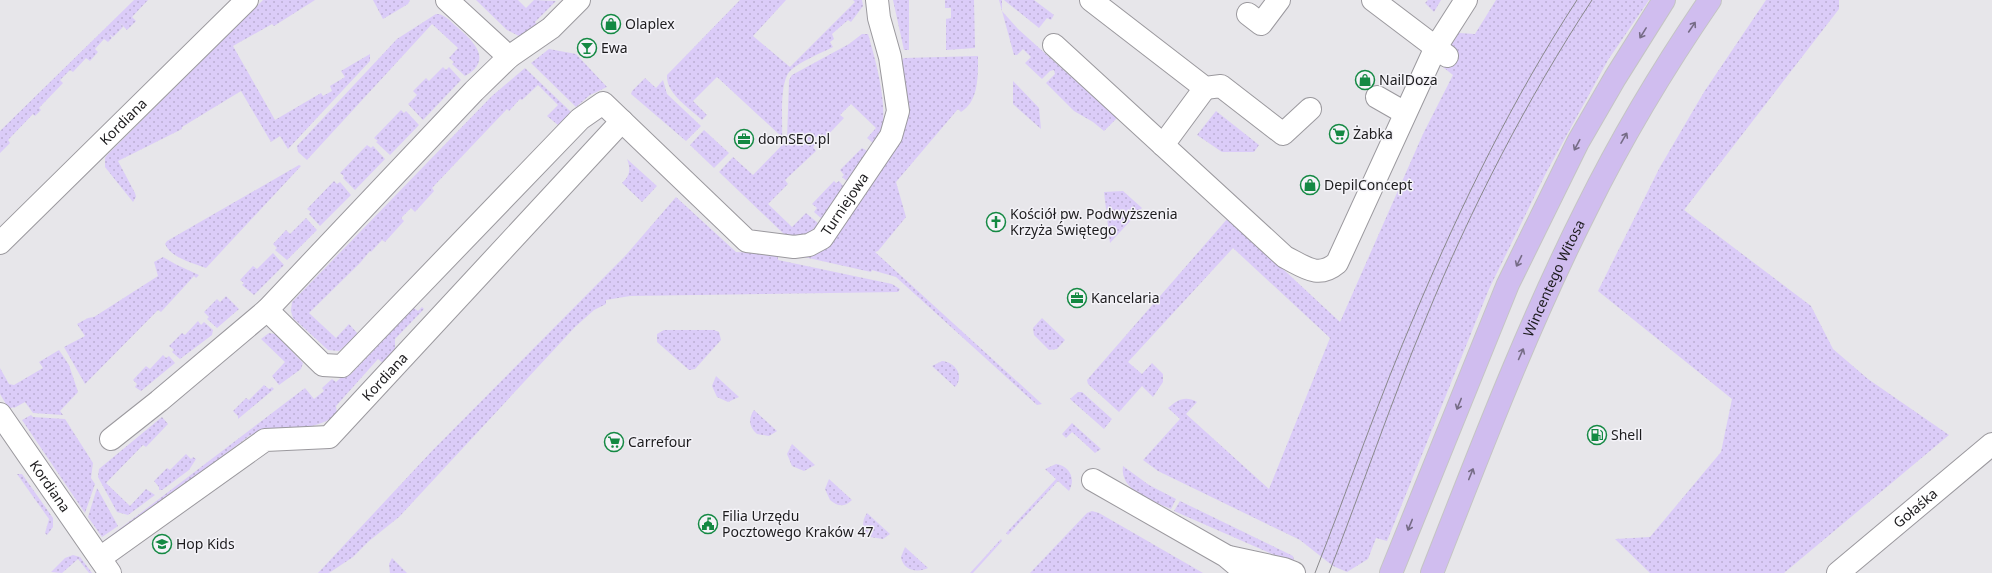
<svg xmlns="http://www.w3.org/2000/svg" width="1992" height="573" font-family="'Noto Sans',sans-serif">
<defs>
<pattern id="grass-dots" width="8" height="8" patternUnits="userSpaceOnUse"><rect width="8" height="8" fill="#dbccf8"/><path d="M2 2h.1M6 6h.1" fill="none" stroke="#bcafd4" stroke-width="1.8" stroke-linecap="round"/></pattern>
</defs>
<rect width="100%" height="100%" fill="#e7e6ea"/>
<g fill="url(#grass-dots)">
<polygon points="134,0 148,0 132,17 136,21 127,30 120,23 123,27 113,37 109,34 112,38 108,42 104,39 95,49 98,52 90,61 86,58 73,72 70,70 60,80 63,83 39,108 41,110 35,116 33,114 8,140 10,143 0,153 0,131"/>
<polygon points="263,0 315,0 274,26 272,24 233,46 275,120 321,93 323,96 332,91 330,86 345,77 341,71 370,54 370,61 288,149 280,136 271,142 241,91 182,127 182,129 118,161 135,193 136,197 133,202 105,167 105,158 107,155"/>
<polygon points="373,0 410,0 408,4 383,19"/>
<polygon points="476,0 518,0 526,8 534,0 556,1 535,22 537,25 521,37 507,30"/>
<path d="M740,0h46l-33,36 37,31 65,-65 -2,-2h9l1,6 -12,16 -3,-2 -16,14 2,5 -4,3 3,5c-12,6 -34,15 -43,24 -11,12 -7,50 -8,66l-65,-60 -24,24 14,14 -5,5c-12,-12 -36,-26 -35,-45z"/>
<polygon points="893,0 909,0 909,50 904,50"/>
<polygon points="945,0 974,0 975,48 946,50 946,19 951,18 951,8 945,8"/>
<polygon points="999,0 1002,0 1002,11 1018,29 1117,118 1104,131 1093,122 1074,111 1046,83 1055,74 1054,70 1050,71 1042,79 1025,63 1031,57 1023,49 1017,55 1014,55"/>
<polygon points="1004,0 1034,0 1054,15 1051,20 1047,18 1039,28"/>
<polygon points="1428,0 1441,0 1434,12 1425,3"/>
<path d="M1496,0h153l-41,60 -62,113 -57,116 -102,252 -11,-3 -8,21 -21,13 -14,-6 -33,-26 -142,-69 -15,-11 37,-41 -12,-11c9,-8 17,-13 29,-6l-11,12 83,75 61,-151 -97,-90 -105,114 14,12 10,-11 11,11v8l-10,15 -11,-11 -23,26 -31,-28 -1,-4 141,-162 112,104 83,-188 30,-59 -14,-11 20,-31 16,1z"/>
<polygon points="1766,0 1839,0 1839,9 1684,210 1811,306 1833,349 1868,379 1949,435 1784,573 1650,573 1615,539 1650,537 1721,452 1732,399 1598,291 1660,167 1704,92"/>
<path d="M436,14c8,-1 15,8 21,13 16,14 37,33 8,49l-13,-12 2,-2 -5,-4 9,-10 -26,-24 -125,136 -9,-8 -1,-6 100,-107z"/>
<path d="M862,34h6c7,24 22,77 12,100 -1,4 -6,9 -8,13l1,-4 -6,-5 9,-10 -25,-24 -11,11 4,3 -20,21 -5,-5 -6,6 3,4 -3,3 3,4 -31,29 3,4 -20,20 24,23 14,-14 13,11 -13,13 -21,-2 -66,-63 14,-15 20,18 34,-35 2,-60 3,-5 57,-31z"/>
<polygon points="549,49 576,54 607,87 590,95 576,107 531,63"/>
<path d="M978,56c0,19 1,45 -17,56l-3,-3 -62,73 10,35 -28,34 -3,1 167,152 -5,1 -141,-128 -24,-7 -1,2 -76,-17 93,-99 13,-95 3,-3z"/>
<polygon points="443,67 446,70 449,67 461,80 423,120 408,104 417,95 413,91 426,78 429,81"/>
<polygon points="525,68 571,112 558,125 547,116 558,105 538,85 522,100 520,99 509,111 507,109 432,188 434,191 415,212 411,208 401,218 404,221 385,242 382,240 371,252 370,251 360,263 309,313 336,338 349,324 358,334 339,351 328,350 293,318 291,311 292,302 492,96"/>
<polygon points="645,78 656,88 663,80 667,94 701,126 686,141 631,94 632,91"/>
<polygon points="1013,81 1039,108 1041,129 1013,104"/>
<polygon points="401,110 404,113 406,111 419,125 390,155 376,142 378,141 374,138"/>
<polygon points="1216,111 1259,145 1254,152 1222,152 1197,135"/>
<polygon points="704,130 729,153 714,168 690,145"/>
<polygon points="367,145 371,148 373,146 385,159 355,190 343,178 344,176 340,173"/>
<polygon points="862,148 869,152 848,182 842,177 844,175 840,170"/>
<path d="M627,159l30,27 -15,16 -20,-19c8,-7 9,-14 5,-24z"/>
<path d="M299,165l2,1 -95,102c-13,-5 -35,-10 -41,-24l2,-3z"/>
<polygon points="334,181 337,184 340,182 351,195 320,226 309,214 311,212 307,209"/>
<polygon points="834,181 836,183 839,181 844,187 822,219 814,212 817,208 812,204"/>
<polygon points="1123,191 1142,208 1110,243 1104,192"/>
<polygon points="676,197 736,252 778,254 778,260 892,284 900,289 898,292 630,296 606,300 606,304 594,310 575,327 399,517 369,541 353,557 329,573 318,573 431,452 626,255"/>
<polygon points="306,218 317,230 287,260 275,250 277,248 273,244 286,230 290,234"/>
<polygon points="273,253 284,265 254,295 242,285 244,283 240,280 253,266 257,269"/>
<polygon points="163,257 177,265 199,275 196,278 194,276 161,312 158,310 85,384 64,347 85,336 77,324 88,318 94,317 158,276 154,262"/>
<polygon points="226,296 239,309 217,328 207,319 209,317 204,312 217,299 220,302"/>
<path d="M422,307l2,2 -29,30v14l-11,11 -6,-5 -42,47 1,8c-25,22 -61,8 -88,22l-142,107 -2,-3 200,-152 9,11 10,-8 -2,-3 10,-9 4,3 10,-9 4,2 64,-67 4,3z"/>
<polygon points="1042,318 1065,340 1057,349 1049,350 1034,335 1033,328"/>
<polygon points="198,321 201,325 204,322 213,330 212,335 180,359 172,352 174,350 169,346 182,333 185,335"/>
<polygon points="664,330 714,330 719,332 721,340 695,369 689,370 657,342 657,334"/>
<polygon points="269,333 275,334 303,363 301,369 279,385 272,376 285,362 261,339"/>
<polygon points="59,350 69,365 78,392 60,411 63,415 33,413 25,402 14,408 13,407 9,409 0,394 0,368 9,384 14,385 43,368 39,362"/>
<polygon points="163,355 166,358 169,356 175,363 141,391 135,387 137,384 133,380 146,366 150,369"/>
<path d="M942,361c13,1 23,15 13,26l-23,-21z"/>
<polygon points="716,376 739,397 728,402 717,397 712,386"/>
<polygon points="264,385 269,389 272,387 274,389 238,419 238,416 233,411 246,398 249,400"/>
<polygon points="1078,392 1082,392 1112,419 1104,429 1070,399"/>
<path d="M754,410l23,21 -8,5 -12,-2c-8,-7 -9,-15 -3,-24z"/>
<polygon points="31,415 33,417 65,419 93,463 91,478 95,484 85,513 22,420"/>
<polygon points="162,417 168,424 146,447 143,445 106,483 130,506 146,489 155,495 128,515 117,512 98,477 99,469"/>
<polygon points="1072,423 1101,449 1095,453 1072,432 1066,438 1062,434"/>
<polygon points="792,444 815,465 804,471 792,466 787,454"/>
<polygon points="186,454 191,459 193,457 196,459 189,470 162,490 159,490 159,487 154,481 167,468 170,470"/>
<path d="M1056,464c14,2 20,15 13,27l-11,-10 -50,54 -2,-2 50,-54 -11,-10z"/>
<path d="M1123,466l26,19 27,14 -5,10c-17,-8 -52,-18 -48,-43z"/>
<polygon points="17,474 22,474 53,518 53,527 47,535 45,533 49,519"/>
<path d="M829,479l23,21c-7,7 -14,7 -22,0l-5,-11z"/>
<polygon points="97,488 118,526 102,537 88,517"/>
<polygon points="1180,501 1293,556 1295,564 1174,511"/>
<polygon points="1092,511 1099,513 1203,573 1030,573 1087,513"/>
<path d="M867,513l23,21 -7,5 -13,-2c-8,-7 -9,-15 -3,-24z"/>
<polygon points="1001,539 1002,541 973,573 970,573"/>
<path d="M905,547l23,21c-10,5 -25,3 -27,-11z"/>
<polygon points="73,555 80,557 92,573 89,573 78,559 62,573 51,572 65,558"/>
<polygon points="392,558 407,573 390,573 389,564"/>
</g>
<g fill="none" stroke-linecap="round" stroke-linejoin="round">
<g stroke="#9b999e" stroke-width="24">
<g id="minor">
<polyline points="447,0 509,57"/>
<polyline points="1091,0 1205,88 1221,86 1283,134 1310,109"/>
<polyline points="1373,0 1447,56"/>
<polyline points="1248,14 1261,24 1279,0"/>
<path d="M1054,45l231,212c20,10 33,22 52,6l99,-216 30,-47"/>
<polyline points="1377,97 1405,113"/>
<polyline points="1163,145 1205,88"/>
<path id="s1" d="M0,243l247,-243"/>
<path id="s2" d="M267,310l56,55 19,1 238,-247 23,-16 144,138 47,6 15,-2 13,-7 69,-102 7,-25 -8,-54 -11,-39 -2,-18"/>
<path id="s3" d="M0,414l110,159"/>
<polyline points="111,439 159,401 267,310 474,91 509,57 551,28 579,0"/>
<polyline points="1093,480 1226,556 1246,573"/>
<polyline points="1229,557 1284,569 1294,573"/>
<path id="s4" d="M100,558l165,-118 64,-3 293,-316"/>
<path id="s5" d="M1838,573l154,-129"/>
</g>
</g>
<g stroke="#c4c4c4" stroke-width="24">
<g id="major">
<polyline points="1391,573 1508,284 1578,142 1615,78 1664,0"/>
<path id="s6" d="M1432,573c48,-122 95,-246 154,-363 36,-73 78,-143 124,-210"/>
</g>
</g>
<use href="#minor" stroke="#fff" stroke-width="22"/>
<use href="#major" stroke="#d0bdef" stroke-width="22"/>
<g stroke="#8a898c" stroke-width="1">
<path d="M1315,573c34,-87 64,-175 101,-261 45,-107 97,-214 161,-312"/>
<path d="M1329,573c33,-85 62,-171 97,-255 45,-110 101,-219 166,-318"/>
</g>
</g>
<defs><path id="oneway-shaft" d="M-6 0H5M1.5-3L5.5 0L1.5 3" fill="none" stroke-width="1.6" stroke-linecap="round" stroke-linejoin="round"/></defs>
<g stroke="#766c86">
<use href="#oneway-shaft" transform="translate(1692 27) rotate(-56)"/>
<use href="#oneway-shaft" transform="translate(1643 33) rotate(122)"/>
<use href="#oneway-shaft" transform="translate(1624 138) rotate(-60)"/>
<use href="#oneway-shaft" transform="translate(1577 145) rotate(118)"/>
<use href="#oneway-shaft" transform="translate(1519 261) rotate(116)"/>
<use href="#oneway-shaft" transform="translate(1521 354) rotate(-66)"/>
<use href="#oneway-shaft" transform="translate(1459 404) rotate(112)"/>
<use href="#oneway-shaft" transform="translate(1471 474) rotate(-68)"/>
<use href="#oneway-shaft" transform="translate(1410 525) rotate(112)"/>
</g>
<defs>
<g id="shop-ring" transform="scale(1)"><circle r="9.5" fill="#f4f3f8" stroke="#148943" stroke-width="1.5"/><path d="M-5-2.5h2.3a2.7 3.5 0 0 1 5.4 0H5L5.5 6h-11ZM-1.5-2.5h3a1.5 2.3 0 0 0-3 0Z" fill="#148943"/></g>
<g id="bar-ring" transform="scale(1)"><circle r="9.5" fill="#f4f3f8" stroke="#148943" stroke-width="1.5"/><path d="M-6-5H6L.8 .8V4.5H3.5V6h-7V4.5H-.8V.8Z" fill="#148943"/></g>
<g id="supermarket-ring" transform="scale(1)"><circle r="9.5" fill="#f4f3f8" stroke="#148943" stroke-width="1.5"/><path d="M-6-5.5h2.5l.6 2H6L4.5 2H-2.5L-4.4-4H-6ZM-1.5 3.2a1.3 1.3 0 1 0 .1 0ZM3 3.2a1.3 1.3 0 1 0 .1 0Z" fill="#148943"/></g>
<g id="office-ring" transform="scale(1)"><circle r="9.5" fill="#f4f3f8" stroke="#148943" stroke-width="1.5"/><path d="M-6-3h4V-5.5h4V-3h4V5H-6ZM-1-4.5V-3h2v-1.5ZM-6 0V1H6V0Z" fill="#148943"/></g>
<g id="church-ring" transform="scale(1)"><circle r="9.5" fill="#f4f3f8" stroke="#148943" stroke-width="1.5"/><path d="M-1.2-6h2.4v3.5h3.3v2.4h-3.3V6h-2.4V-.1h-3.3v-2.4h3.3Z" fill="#148943"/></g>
<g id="fuel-ring" transform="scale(1)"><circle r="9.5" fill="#f4f3f8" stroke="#148943" stroke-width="1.5"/><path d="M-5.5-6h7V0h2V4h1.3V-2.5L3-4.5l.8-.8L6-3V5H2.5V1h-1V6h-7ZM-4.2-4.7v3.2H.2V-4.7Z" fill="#148943"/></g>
<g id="civic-ring" transform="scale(1)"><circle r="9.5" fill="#f4f3f8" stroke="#148943" stroke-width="1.5"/><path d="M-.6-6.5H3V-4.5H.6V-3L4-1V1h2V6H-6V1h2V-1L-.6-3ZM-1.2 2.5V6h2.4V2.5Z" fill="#148943"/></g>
<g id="school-ring" transform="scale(1)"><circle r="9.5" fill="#f4f3f8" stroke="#148943" stroke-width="1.5"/><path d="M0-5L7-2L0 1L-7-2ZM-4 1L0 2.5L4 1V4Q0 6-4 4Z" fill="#148943"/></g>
</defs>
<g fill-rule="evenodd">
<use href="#shop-ring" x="611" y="24"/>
<use href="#bar-ring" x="587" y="48"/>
<use href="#shop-ring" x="1365" y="80"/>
<use href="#supermarket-ring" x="1339" y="134"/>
<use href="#office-ring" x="744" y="139"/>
<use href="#shop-ring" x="1310" y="185"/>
<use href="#church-ring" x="996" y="222"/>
<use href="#office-ring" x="1077" y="298"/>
<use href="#fuel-ring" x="1597" y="435"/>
<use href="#supermarket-ring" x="614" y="442"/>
<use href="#civic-ring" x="708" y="524"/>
<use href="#school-ring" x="162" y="544"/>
</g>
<g text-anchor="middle" stroke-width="3" stroke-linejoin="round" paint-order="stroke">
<g font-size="14" fill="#1d1c1e" stroke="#f4f3f8" text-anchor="start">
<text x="625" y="29">Olaplex</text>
<text x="601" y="53">Ewa</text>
<text x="1379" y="85">NailDoza</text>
<text x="1353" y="139">Żabka</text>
<text x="758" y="144">domSEO.pl</text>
<text x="1324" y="190">DepilConcept</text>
<text x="1010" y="219">Kościół pw. Podwyższenia<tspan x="1010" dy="16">Krzyża Świętego</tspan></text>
<text x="1091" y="303">Kancelaria</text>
<text x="1611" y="440">Shell</text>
<text x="628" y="447">Carrefour</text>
<text x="722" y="521">Filia Urzędu<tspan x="722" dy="16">Pocztowego Kraków 47</tspan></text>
<text x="176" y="549">Hop Kids</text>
</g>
<g font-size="14" fill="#1d1c1e" stroke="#f4f3f8">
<text dy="5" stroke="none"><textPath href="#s1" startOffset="173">Kordiana</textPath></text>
<text dy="5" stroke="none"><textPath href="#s2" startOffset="786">Turniejowa</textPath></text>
<text dy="5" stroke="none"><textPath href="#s6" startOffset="319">Wincentego Witosa</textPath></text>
<text dy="5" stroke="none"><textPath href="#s4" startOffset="349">Kordiana</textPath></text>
<text dy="5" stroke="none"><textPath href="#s3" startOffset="88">Kordiana</textPath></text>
<text dy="5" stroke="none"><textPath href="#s5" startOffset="101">Gołaśka</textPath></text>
</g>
</g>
</svg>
